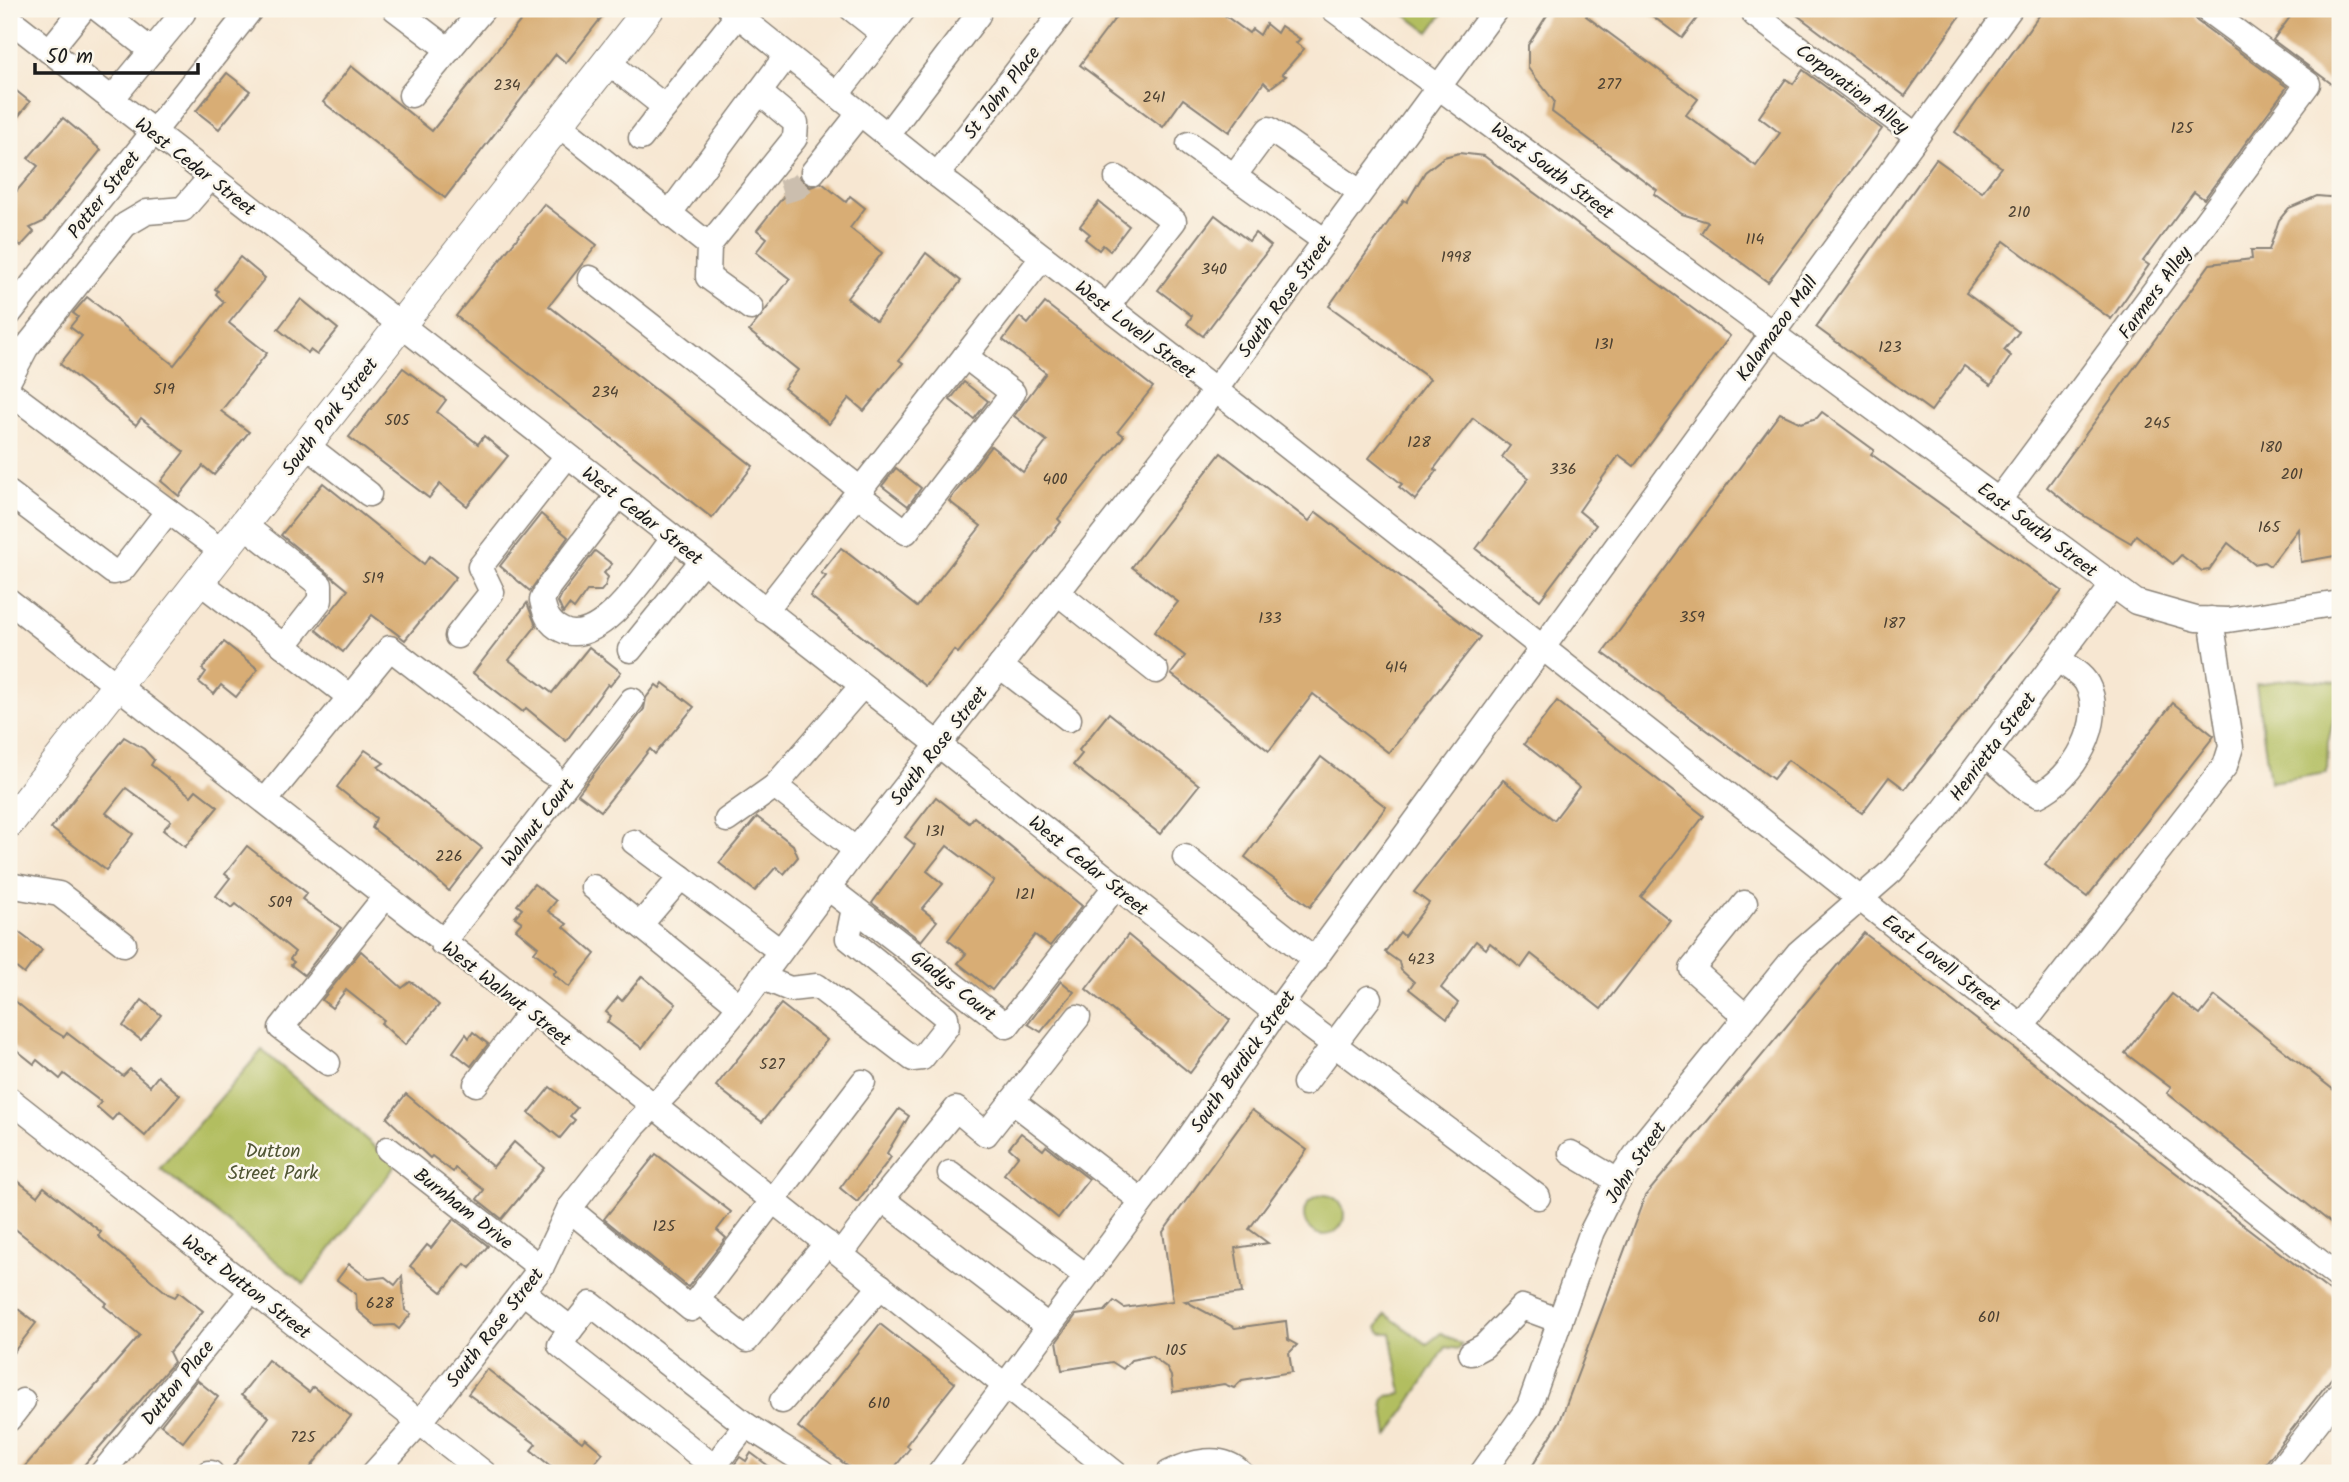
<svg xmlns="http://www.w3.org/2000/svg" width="2349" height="1482" font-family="Kalam,sans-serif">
<rect width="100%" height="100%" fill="#fbf7ec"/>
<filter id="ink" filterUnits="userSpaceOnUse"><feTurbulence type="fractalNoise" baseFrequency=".0143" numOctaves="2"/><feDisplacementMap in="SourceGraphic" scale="14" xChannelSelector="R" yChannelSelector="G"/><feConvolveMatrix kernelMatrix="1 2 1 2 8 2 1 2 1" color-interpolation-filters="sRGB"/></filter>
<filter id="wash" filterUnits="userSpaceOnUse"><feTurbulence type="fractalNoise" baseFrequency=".00686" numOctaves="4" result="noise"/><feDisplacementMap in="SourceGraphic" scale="28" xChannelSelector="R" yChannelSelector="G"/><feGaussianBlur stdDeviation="1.57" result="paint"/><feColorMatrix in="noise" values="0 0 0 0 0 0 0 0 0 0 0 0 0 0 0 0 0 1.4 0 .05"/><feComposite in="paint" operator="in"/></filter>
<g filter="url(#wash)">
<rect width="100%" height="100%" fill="#f7e7d2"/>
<g fill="#b2be60" stroke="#676d3e" stroke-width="2">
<polygon points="1397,9 1446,9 1429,32"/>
<polygon points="2292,679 2340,682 2340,722 2334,718 2328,742 2327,773 2270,782 2256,684"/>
<polygon points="262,1050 396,1165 304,1284 160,1168"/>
<circle cx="1324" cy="1215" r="20"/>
<polygon points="1385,1314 1427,1344 1441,1333 1462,1345 1459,1349 1446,1347 1388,1436 1383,1401 1387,1396 1402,1394 1391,1333 1382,1333 1377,1328"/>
</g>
<g id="blocks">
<g fill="#d8ad74">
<polygon points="530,9 608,9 566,63 556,54 445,198 323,102 351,66 432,131"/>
<polygon points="1122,9 1216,9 1249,33 1252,29 1260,35 1266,24 1277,33 1281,26 1300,39 1296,43 1304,49 1282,74 1286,76 1270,88 1264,82 1229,132 1183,99 1163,127 1080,65"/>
<polygon points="1551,9 1592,9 1586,16 1698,99 1686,115 1756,166 1780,133 1759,117 1786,79 1793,84 1803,70 1882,129 1768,282 1701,233 1708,222 1682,214 1654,194 1657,190 1552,112 1554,101 1528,68 1528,45"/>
<polygon points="1643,9 1704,9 1682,38"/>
<polygon points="1789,9 1965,9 1905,96"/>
<polygon points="2044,9 2191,9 2197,21 2287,87 2204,199 2194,192 2143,261 2149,265 2111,319 2004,241 1966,293 2019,332 2004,350 2011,356 1991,385 1964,366 1931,411 1816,327 1936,159 1982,192 2001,167 1955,132"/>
<polygon points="2296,9 2340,9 2340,90 2273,40"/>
<polygon points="227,73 250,91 219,129 196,111"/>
<polygon points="9,85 30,102 9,128"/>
<polygon points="63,118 101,150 43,222 30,228 34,232 21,246 9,236 9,200 38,166 28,158"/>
<polygon points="1459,153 1484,156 1730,336 1634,466 1619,455 1588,498 1579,511 1596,525 1540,600 1476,549 1529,478 1502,457 1510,446 1473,418 1434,469 1437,471 1415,500 1399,487 1402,484 1369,458 1430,379 1329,306 1404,200 1407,202 1425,172 1444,157"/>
<polygon points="799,177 810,187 822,183 846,202 850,196 865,208 850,228 882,253 847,298 876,321 926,253 961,281 899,360 903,363 864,411 849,398 829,424 784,388 798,370 749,331 790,279 756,252 767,238 757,230"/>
<polygon points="2317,196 2340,198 2340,555 2301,562 2298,529 2270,566 2264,562 2254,564 2228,543 2209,570 2202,571 2181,555 2173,564 2136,535 2131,543 2081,514 2047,487 2210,264 2252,259 2251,250 2269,250 2279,220 2289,208"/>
<polygon points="1099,202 1129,226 1110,251 1103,245 1099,250 1085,239 1090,234 1080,226"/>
<polygon points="544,204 597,245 549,306 753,466 712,518 456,316"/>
<polygon points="1215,215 1249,241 1255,233 1271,246 1203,336 1187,324 1192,316 1158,290"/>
<polygon points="240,257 265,278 229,323 267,353 221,411 249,432 214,475 203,466 179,496 161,481 184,452 141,418 136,425 60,364 82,336 70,327 78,317 73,313 87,297 174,365 224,302 216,294 218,291 215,289"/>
<polygon points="301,299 338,329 317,355 310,350 308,353 278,329"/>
<polygon points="1045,303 1153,387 1118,431 1124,436 1058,519 1061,522 958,653 954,650 926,686 810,596 826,576 821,573 841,548 917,607 981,526 949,501 991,446 1023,472 1047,441 1014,416 1046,373 1003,340 1020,317 1028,324"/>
<polygon points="403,368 446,400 437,412 478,444 484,436 508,456 467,506 440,484 429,498 349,437"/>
<polygon points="964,382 988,401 974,419 950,400"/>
<polygon points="1822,412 1874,450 1871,454 2062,591 1905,789 1889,777 1862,813 1788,760 1773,779 1603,653 1780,413 1801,423 1817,418"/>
<polygon points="1221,453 1309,521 1316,512 1480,637 1389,753 1313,694 1269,751 1171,674 1185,656 1154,632 1178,602 1132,567"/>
<polygon points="896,468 921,488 908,506 882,486"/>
<polygon points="323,483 424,564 430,556 456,577 405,640 372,615 343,652 316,630 348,590 281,535"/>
<polygon points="541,514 568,537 530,591 500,566"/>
<polygon points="595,551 612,564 604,573 608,577 605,586 601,591 587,591 574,609 569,605 563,613 558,602 562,594"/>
<polygon points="527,603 536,626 509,660 552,693 589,647 621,672 610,686 608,684 566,741 526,708 523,712 473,673"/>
<polygon points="224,642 258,669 236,697 221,685 214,694 199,682 206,672 202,669"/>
<polygon points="663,683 694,707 655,754 650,749 601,811 578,794 644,709 646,698 656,685 660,688"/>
<polygon points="1557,701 1704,816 1641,897 1670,920 1601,1009 1531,954 1521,968 1490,943 1486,949 1476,941 1441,988 1458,1003 1447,1019 1409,989 1414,982 1401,970 1399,962 1385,952 1400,932 1404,936 1429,903 1414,892 1503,780 1554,820 1579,787 1524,744"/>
<polygon points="2173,703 2214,736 2087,897 2045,865"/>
<polygon points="1109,713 1199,785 1160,834 1073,765 1082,754 1079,750"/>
<polygon points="124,737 144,749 154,760 151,765 191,796 196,790 218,807 185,847 163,830 171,821 126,788 106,813 133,834 106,870 51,828"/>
<polygon points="365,750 384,763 378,767 482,848 449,891 417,862 372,828 376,818 337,787"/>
<polygon points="1321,757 1386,807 1310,907 1245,857"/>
<polygon points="936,797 969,823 974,817 1082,906 1050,946 1035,935 992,990 958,963 966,954 948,940 994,881 947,846 927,871 943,884 922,909 937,921 921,941 872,903 915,845 905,837"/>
<polygon points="757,817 793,845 798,857 784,874 776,867 755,891 719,863"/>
<polygon points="247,846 307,893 302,899 341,928 304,975 291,965 294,962 290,959 295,952 236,904 232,908 216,896 230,878 225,874"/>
<polygon points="534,884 556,901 548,911 567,924 564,927 595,954 569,987 553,974 557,970 534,952 538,947 516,929 522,922 515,917 522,909 517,905"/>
<polygon points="9,925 42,950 24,974 9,962"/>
<polygon points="1864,933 2340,1299 2340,1367 2258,1473 1528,1473 1560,1421 1645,1196"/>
<polygon points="1128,935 1230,1020 1190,1073 1086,989"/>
<polygon points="361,951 402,988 410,982 415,984 439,1005 405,1045 381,1023 384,1020 346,990 332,1008 322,1000"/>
<polygon points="642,976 676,1004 642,1048 607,1022 611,1016 606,1012 618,997 622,1001"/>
<polygon points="1061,981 1074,992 1041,1032 1028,1024"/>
<polygon points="2172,994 2200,1015 2215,996 2340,1095 2340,1230 2167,1093 2171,1088 2125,1053"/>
<polygon points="9,996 43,1024 64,1037 67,1033 123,1076 130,1069 150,1086 158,1076 180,1095 145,1136 118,1113 112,1120 97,1107 101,1102 64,1074 60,1079 37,1060 34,1064 9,1044"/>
<polygon points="142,1000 161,1015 141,1040 123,1026"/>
<polygon points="781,1004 827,1040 762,1122 716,1086"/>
<polygon points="473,1032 488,1044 471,1066 453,1052 466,1034 469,1038"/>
<polygon points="550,1087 577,1108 570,1116 575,1120 560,1138 529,1113"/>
<polygon points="406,1094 493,1167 514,1142 544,1168 502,1219 477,1199 484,1190 455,1168 453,1172 432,1156 430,1158 387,1118"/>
<polygon points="899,1109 909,1116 887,1153 891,1157 857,1202 840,1188"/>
<polygon points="1252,1110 1307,1150 1249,1229 1268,1243 1235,1248 1242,1293 1185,1301 1235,1328 1286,1321 1288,1340 1297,1345 1289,1353 1292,1372 1242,1380 1234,1388 1224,1384 1173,1392 1171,1376 1166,1367 1151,1356 1131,1360 1123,1369 1112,1362 1062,1370 1057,1341 1076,1315 1105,1311 1114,1301 1124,1308 1173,1301 1163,1232"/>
<polygon points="1021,1133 1043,1150 1046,1146 1089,1179 1058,1218 1004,1174 1018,1156 1009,1148"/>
<polygon points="656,1154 731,1212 717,1230 726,1238 688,1287 604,1219"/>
<polygon points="9,1174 37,1196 44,1187 101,1232 98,1236 168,1294 175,1297 179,1292 203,1311 169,1352 174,1362 77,1473 19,1473 140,1335 104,1306 107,1303 77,1278 9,1224"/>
<polygon points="454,1219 488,1246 470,1268 465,1264 442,1292 410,1266 427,1245 431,1248"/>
<polygon points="349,1264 369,1279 385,1277 395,1285 402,1276 405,1310 411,1314 399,1329 394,1325 376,1326 357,1310 356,1294 337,1280"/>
<polygon points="9,1302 36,1323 9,1358"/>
<polygon points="880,1324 955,1383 906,1445 910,1448 890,1473 856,1473 798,1427"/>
<polygon points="268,1360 309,1392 313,1387 351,1416 306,1473 242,1473 233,1466 269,1417 241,1395"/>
<polygon points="487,1369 582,1442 585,1438 603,1453 586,1473 559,1473 531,1450 536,1444 468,1394"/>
<polygon points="197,1380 218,1397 183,1442 161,1425"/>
<polygon points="751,1453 778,1473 728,1473 740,1457 746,1461"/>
</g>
</g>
</g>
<g filter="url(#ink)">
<use href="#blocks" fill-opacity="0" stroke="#8a8277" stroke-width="2"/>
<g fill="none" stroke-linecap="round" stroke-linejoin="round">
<polyline stroke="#cbbeae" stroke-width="24" stroke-dasharray="24 12" stroke-linecap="butt" points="782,192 798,187 813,172"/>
<g stroke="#8a8277" stroke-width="27">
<g id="minor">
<polyline points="98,9 152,51"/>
<polyline points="395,9 449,50"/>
<polyline points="730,9 937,175 1262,426 2340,1278"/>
<polyline points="1333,9 2136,602 2196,619 2228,620 2340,603"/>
<polyline points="1760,9 1755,15 1917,136"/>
<polyline points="9,19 939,745 1276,1013"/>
<polyline points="882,37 904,9"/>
<polyline points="49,51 83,9"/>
<polyline points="608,62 665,107 738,15"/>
<polyline points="837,94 882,37 881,32 852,9"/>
<polyline points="411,95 483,9"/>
<polyline points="111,100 183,13 178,9"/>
<polyline points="559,125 709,245 708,277 751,308"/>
<polyline points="887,135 978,15 976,9"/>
<polyline points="641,138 665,107"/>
<polyline points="1189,144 1325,241"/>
<polyline points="813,172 860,113"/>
<polyline points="937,175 1065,9"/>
<polyline points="1234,176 1269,129 1360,192"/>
<polyline points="669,214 787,55"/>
<polyline points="709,245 795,138 796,123 759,92"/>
<polyline points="590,278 860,489"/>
<polyline points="1107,307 1174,221 1117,178"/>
<polyline points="9,314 251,9"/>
<polyline points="9,380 26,348 125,225 147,212 183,209 210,178"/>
<polyline points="9,392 223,552"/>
<polyline points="306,445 369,494"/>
<polyline points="9,493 113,572 122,570 168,511"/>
<polyline points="857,494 906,532 1013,393 965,356"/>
<path d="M618,496l-69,90 -7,14c3,14 7,24 20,30 39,20 90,-65 111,-91"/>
<polyline points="1999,500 2308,84 2206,9"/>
<polyline points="200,582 284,646 320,600 320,585 244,525"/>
<polyline points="1058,593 1156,671"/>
<polyline points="9,601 654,1106 1115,1473"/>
<polyline points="765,611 1043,257"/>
<polyline points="457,636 492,592 480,567 567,456"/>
<polyline points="284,646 350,697 390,648 550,772"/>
<polyline points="630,650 702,561"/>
<polyline points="1000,666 1069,719"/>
<path d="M1986,754l39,34 13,7c35,-16 69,-74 49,-111 -5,-10 -20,-18 -30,-24"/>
<polyline points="265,801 350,697"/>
<polyline points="727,820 775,786"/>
<polyline points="634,842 780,951"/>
<polyline points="856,850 775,786 862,686"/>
<polyline points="1185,857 1315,960"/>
<polyline points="9,885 59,894 124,944"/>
<polyline points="593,887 740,1006"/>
<polyline points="827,887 1007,1026 1115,887"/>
<polyline points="1745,903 1692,969 1745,1016"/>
<polyline points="640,925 681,877"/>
<polyline points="442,943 632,700"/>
<polyline points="761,977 790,989 817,986 913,1059 922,1058 947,1026 946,1017 848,938 854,908"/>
<polyline points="1281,1005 1538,1197"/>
<polyline points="1078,1017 1012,1101 1142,1201"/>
<polyline points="2022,1026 2225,766 2231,747 2211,619"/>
<polyline points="328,1063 281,1028 385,897"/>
<polyline points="1305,1083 1369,998"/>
<polyline points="476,1084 531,1011"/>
<polyline points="9,1099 484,1473"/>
<polyline points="388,1149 541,1268"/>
<polyline points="1571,1153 1618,1181"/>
<polyline points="950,1173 1086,1276"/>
<polyline points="882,1199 956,1109 986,1134 1012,1101"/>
<polyline points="569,1209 691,1309 697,1300"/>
<polyline points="827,1243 747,1340 697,1300 863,1082"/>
<polyline points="841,1254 882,1199 1049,1327"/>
<polyline points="523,1292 571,1329 591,1304 746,1425 822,1473"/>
<polyline points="571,1329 560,1345 714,1467"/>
<polyline points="1471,1353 1484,1346 1522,1307 1560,1321"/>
<polyline points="782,1401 881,1286"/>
<polyline points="9,1419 23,1401"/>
<polyline points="102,1473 252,1290"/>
<polyline points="208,1473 211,1473"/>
<polyline points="374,1473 421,1421 541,1268 569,1209 635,1125 676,1083 740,1006 856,850 1202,408 1496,9"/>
<polyline points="709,1473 746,1425"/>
<polyline points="940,1473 1179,1152 1281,1005 2010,9"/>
<path d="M1169,1473c21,-11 53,-20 72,0"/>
<polyline points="1482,1473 1529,1407 1592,1231 1616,1184 1645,1141 1798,953 1892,871 1944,810 2113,585"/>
<polyline points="2277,1473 2340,1393"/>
</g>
</g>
<g stroke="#8a8277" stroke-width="32">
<polyline id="major" points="9,823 649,9"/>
</g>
<use href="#minor" stroke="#fff" stroke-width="24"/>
<use href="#major" stroke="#fff" stroke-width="30"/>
</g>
</g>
<g text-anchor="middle" stroke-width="5" stroke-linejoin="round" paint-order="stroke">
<g font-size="16" fill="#4b4032">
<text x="1609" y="89">277</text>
<text x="507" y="90">234</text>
<text x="1154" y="102">241</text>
<text x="2182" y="133">125</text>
<text x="2019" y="217">210</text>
<text x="1755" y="244">114</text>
<text x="1456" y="262">1998</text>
<text x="1214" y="274">340</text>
<text x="1604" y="349">131</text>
<text x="1890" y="352">123</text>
<text x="164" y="394">519</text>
<text x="605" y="397">234</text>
<text x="397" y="425">505</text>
<text x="2157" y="428">245</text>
<text x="1419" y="447">128</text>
<text x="2271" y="452">180</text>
<text x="1563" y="474">336</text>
<text x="2292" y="479">201</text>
<text x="1055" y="484">400</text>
<text x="2269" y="532">165</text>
<text x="373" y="583">519</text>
<text x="1692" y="622">359</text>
<text x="1270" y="623">133</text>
<text x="1894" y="628">187</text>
<text x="1396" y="672">414</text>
<text x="935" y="836">131</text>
<text x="449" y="861">226</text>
<text x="1025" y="899">121</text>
<text x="280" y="907">509</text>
<text x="1421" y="964">423</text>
<text x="772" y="1069">527</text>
<text x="664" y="1231">125</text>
<text x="380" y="1308">628</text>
<text x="1989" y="1322">601</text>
<text x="1176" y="1355">105</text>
<text x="879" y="1408">610</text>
<text x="303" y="1442">725</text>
</g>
<g font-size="19" fill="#1c1c1c" stroke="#fbf7ec">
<text transform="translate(1853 88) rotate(37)" y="7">Corporation Alley</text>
<text transform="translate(1001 92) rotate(-52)" y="7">St John Place</text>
<text transform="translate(196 166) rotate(38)" y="7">West Cedar Street</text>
<text transform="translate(1553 170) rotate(37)" y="7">West South Street</text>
<text transform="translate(103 194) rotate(-52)" y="7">Potter Street</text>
<text transform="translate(2154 292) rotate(-54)" y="7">Farmers Alley</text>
<text transform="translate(1284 296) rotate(-54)" y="7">South Rose Street</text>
<text transform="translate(1776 328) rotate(-54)" y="7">Kalamazoo Mall</text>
<text transform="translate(1136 329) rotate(38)" y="7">West Lovell Street</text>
<text transform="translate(329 416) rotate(-52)" y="7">South Park Street</text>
<text transform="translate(643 515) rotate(38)" y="7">West Cedar Street</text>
<text transform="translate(2038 529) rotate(37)" y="7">East South Street</text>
<text transform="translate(938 745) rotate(-52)" y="7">South Rose Street</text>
<text transform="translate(1992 746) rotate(-53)" y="7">Henrietta Street</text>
<text transform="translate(537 822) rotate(-52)" y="7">Walnut Court</text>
<text transform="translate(1089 865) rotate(39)" y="7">West Cedar Street</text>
<text transform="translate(1942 962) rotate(38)" y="7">East Lovell Street</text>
<text transform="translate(954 985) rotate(38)" y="7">Gladys Court</text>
<text transform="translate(507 993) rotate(38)" y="7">West Walnut Street</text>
<text transform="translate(1242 1061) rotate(-55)" y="7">South Burdick Street</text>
<text transform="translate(1635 1162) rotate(-56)" y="7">John Street</text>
<text transform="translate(464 1208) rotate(38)" y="7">Burnham Drive</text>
<text transform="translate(247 1286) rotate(38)" y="7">West Dutton Street</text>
<text transform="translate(494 1327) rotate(-52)" y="7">South Rose Street</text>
<text transform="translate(177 1382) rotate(-51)" y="7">Dutton Place</text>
</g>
<g font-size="19" fill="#505534" stroke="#fbf7ec">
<text x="273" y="1157">Dutton<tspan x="273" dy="22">Street Park</tspan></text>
</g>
</g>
<rect width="2349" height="1482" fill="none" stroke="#fbf7ec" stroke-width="35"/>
<path d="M35 63v10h163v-10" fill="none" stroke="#1c1c1c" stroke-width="3.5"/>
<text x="46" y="63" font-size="21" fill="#1c1c1c" stroke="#fbf7ec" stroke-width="5" paint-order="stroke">50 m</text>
</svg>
